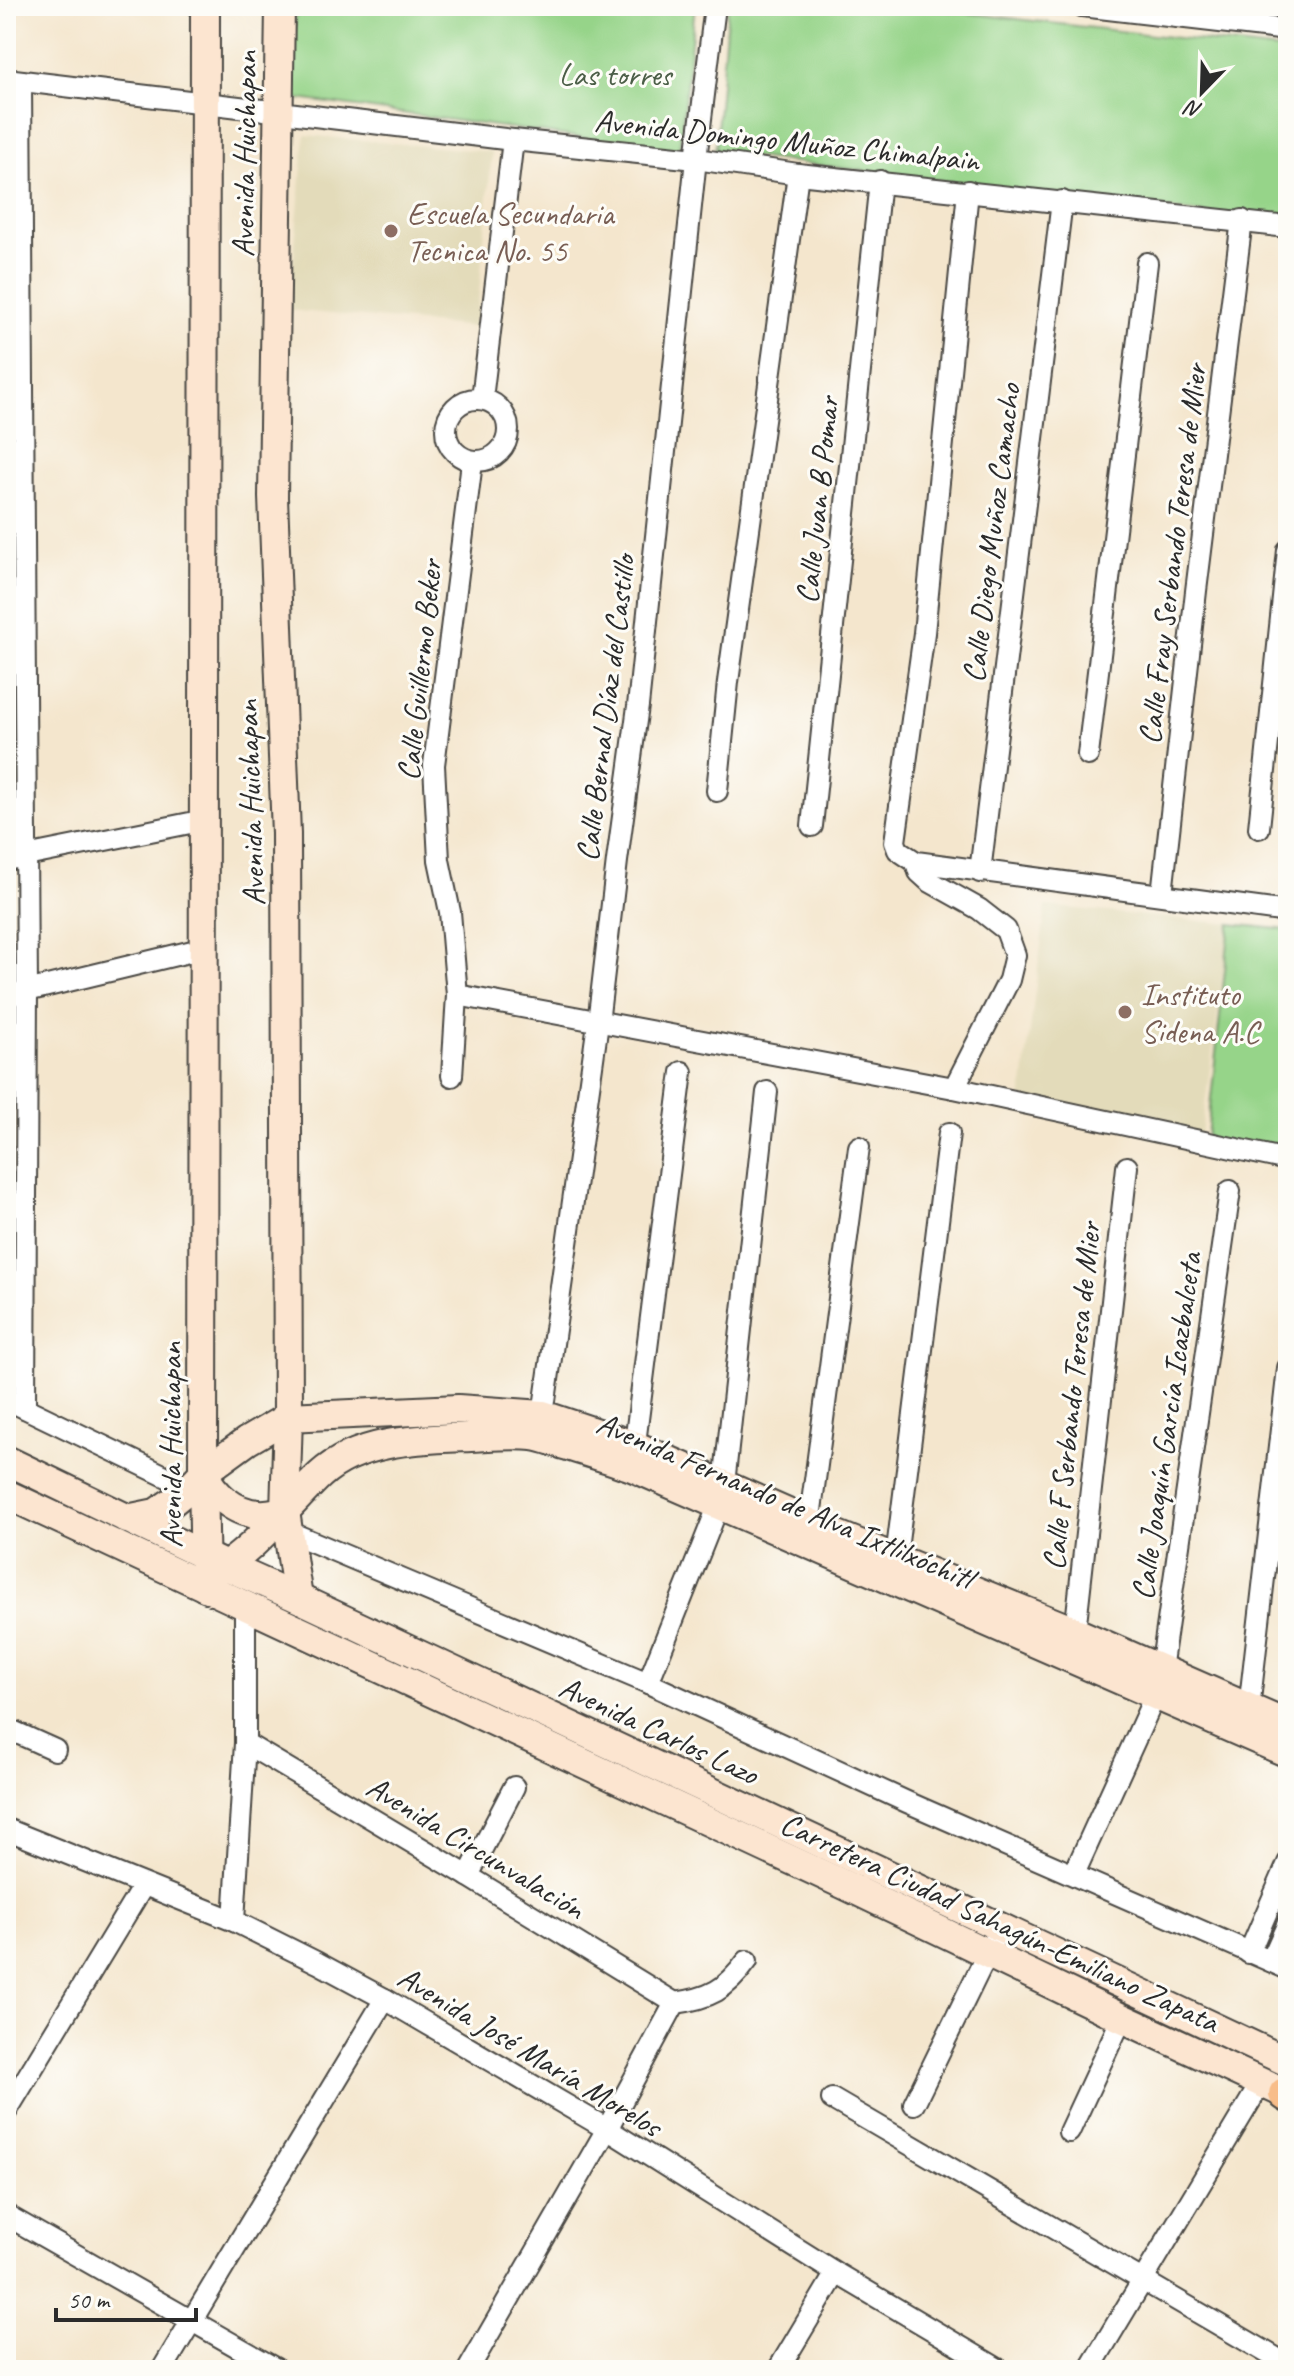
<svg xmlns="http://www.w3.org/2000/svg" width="1294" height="2376" font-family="Caveat,sans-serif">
<rect width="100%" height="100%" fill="#fdfcf7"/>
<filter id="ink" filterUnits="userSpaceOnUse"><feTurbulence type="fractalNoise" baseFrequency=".0125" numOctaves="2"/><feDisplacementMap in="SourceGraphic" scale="16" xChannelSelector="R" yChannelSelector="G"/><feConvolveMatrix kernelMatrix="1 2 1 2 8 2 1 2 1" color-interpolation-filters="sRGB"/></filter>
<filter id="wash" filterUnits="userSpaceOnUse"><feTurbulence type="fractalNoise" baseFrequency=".006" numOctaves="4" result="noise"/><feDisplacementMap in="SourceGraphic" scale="32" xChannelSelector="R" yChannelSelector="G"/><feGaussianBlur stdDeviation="1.8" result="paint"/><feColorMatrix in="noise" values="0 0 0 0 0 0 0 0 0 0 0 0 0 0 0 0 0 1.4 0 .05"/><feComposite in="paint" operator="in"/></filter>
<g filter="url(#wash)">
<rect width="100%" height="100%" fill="#f4e6cd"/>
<g fill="#e3dbba">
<polygon points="305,135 492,152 476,327 289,310"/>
<polygon points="1046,906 1230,924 1200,1141 1021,1101"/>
</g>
<g fill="#96d489" stroke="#60805a" stroke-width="2">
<polygon points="296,6 695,6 679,151 291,98"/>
<polygon points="728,6 908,6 1288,51 1288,224 715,152"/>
<polygon points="1230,924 1288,930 1288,1161 1206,1145"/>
</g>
</g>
<g filter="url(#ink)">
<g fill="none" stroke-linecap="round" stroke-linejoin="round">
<g stroke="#494743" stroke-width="24">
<g id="street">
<polyline points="1082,6 1288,30"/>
<polyline points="6,79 513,140 696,159 798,174 1288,227"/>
<polyline points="21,81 27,989 25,1408"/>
<polyline points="968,191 924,633 895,842 898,850 916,862 1288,912"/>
<circle cx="477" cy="430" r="31"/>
<polyline points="482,399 513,140"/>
<polyline points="1088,755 1147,263"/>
<polyline points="717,791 728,682 798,174"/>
<polyline points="812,826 880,181"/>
<polyline points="1259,828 1288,550"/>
<polyline points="6,860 205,820"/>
<polyline points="916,862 919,872 929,881 979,909 1006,930 1015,955 1009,980 954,1088"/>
<polyline points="980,872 1062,201"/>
<polyline points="1162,894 1196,591 1242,220"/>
<polyline points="457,995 954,1088 1288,1160"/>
<polyline points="6,996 205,948"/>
<polyline points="452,1076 457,995 450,912 439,860 434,765 472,462"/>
<polyline points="6,1399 190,1488"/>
<polyline points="539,1427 543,1415 598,1023 617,861 638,706 696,159 715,6"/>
<polyline points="633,1459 682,1072"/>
<polyline points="287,1531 648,1683 907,1802 1288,1969"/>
<polyline points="808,1533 859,1147"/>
<polyline points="896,1558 949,1133"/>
<polyline points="1075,1632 1127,1167"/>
<polyline points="1161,1670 1230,1191"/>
<polyline points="648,1683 714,1517 724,1484 767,1092"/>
<polyline points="1246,1719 1249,1709 1288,1368"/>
<polyline points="6,1728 55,1750"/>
<polyline points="245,1743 468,1876 675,2003"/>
<polyline points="6,1829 234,1921 318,1963 385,1999 607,2129 836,2273 1000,2370"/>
<polyline points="1074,1874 1155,1696"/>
<polyline points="468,1876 514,1787"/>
<polyline points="234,1921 245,1743 245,1605"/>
<polyline points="1249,1953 1288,1863"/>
<polyline points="1271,1961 1288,1923"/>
<path d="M675,2003c35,-5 51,-13 72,-42"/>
<polyline points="832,2099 1288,2365"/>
<polyline points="914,2104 993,1942"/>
<polyline points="6,2112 143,1886"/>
<polyline points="1069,2132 1122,2018"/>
<polyline points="6,2215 278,2370"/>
<polyline points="162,2370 385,1999"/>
<polyline points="468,2370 607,2129 675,2003"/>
<polyline points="778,2370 836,2273"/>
<polyline points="1089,2370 1261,2083"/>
</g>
</g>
<g stroke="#494743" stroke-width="32">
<g id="secondary">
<polyline points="280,6 273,497 286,834 288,1417 285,1511 298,1598"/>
<polyline points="6,1460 226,1566 298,1598 1288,2062"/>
<path d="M203,1473c11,21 31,40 56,41 8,1 18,-2 26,-3"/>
<polyline points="6,1494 845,1885 1122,2018 1288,2095"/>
<polyline points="127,1519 156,1513 172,1502 188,1489 203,1473 247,1441 288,1417 458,1409 543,1415 636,1446 835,1534 1062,1626 1288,1725"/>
<path d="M212,1573c34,-13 80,-72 108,-98 39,-36 102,-36 151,-38 21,-1 41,-3 62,-1 11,1 23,7 35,10 21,7 43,13 64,21l656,286"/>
<polyline points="205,1587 203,1473 205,6"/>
</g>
</g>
<g stroke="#494743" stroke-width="36">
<polyline id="primary" points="1285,2094 1288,2096"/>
</g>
<use href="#street" stroke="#fff" stroke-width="20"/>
<use href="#secondary" stroke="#fce5d0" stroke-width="28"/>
<use href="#primary" stroke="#f8bd89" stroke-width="32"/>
</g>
</g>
<g fill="#8d6e63" stroke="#fdfcf7" stroke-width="3">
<circle cx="391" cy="231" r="8"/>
<circle cx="1125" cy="1012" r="8"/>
</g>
<g text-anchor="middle" stroke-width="6" stroke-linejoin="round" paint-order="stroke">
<g font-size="32" fill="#4b5e47" stroke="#fdfcf7">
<text x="615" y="85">Las torres</text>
</g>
<g font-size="32" fill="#2b2b2b" stroke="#fdfcf7">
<text transform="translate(787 140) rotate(6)" y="11">Avenida Domingo Muñoz Chimalpain</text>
<text transform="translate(244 154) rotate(-89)" y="11">Avenida Huichapan</text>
<text transform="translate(817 500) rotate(-84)" y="11">Calle Juan B Pomar</text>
<text transform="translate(991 533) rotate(-83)" y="11">Calle Diego Muñoz Camacho</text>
<text transform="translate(1172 554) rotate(-83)" y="11">Calle Fray Serbando Teresa de Mier</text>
<text transform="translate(419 670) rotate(-84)" y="11">Calle Guillermo Beker</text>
<text transform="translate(605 708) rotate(-83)" y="11">Calle Bernal Díaz del Castillo</text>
<text transform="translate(250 803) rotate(-92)" y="11">Avenida Huichapan</text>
<text transform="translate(1071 1396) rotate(-84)" y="11">Calle F Serbando Teresa de Mier</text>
<text transform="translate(1166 1426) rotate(-82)" y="11">Calle Joaquín García Icazbalceta</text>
<text transform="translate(170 1445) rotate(-90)" y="11">Avenida Huichapan</text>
<text transform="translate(785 1500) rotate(23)" y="11">Avenida Fernando de Alva Ixtlilxóchitl</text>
<text transform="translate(659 1730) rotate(25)" y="11">Avenida Carlos Lazo</text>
<text transform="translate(476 1847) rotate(31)" y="11">Avenida Circunvalación</text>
<text transform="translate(1000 1922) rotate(25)" y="11">Carretera Ciudad Sahagún-Emiliano Zapata</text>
<text transform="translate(530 2051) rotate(31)" y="11">Avenida José María Morelos</text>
</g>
<g font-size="32" fill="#785e54" stroke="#fdfcf7" text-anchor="start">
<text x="407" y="224">Escuela Secundaria<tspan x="407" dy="37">Tecnica No. 55</tspan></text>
<text x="1141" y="1005">Instituto<tspan x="1141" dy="37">Sidena A.C</tspan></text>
</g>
</g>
<rect width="1294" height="2376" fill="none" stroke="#fdfcf7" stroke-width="32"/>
<g transform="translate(1202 92) rotate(203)" stroke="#fdfcf7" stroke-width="6" paint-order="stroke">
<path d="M0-6L14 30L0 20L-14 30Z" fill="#2b2b2b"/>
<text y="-12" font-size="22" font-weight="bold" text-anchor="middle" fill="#2b2b2b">N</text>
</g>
<path d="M56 2308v12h140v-12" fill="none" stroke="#2b2b2b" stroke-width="4"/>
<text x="68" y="2308" font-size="24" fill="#2b2b2b" stroke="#fdfcf7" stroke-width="6" paint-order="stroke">50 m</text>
</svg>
